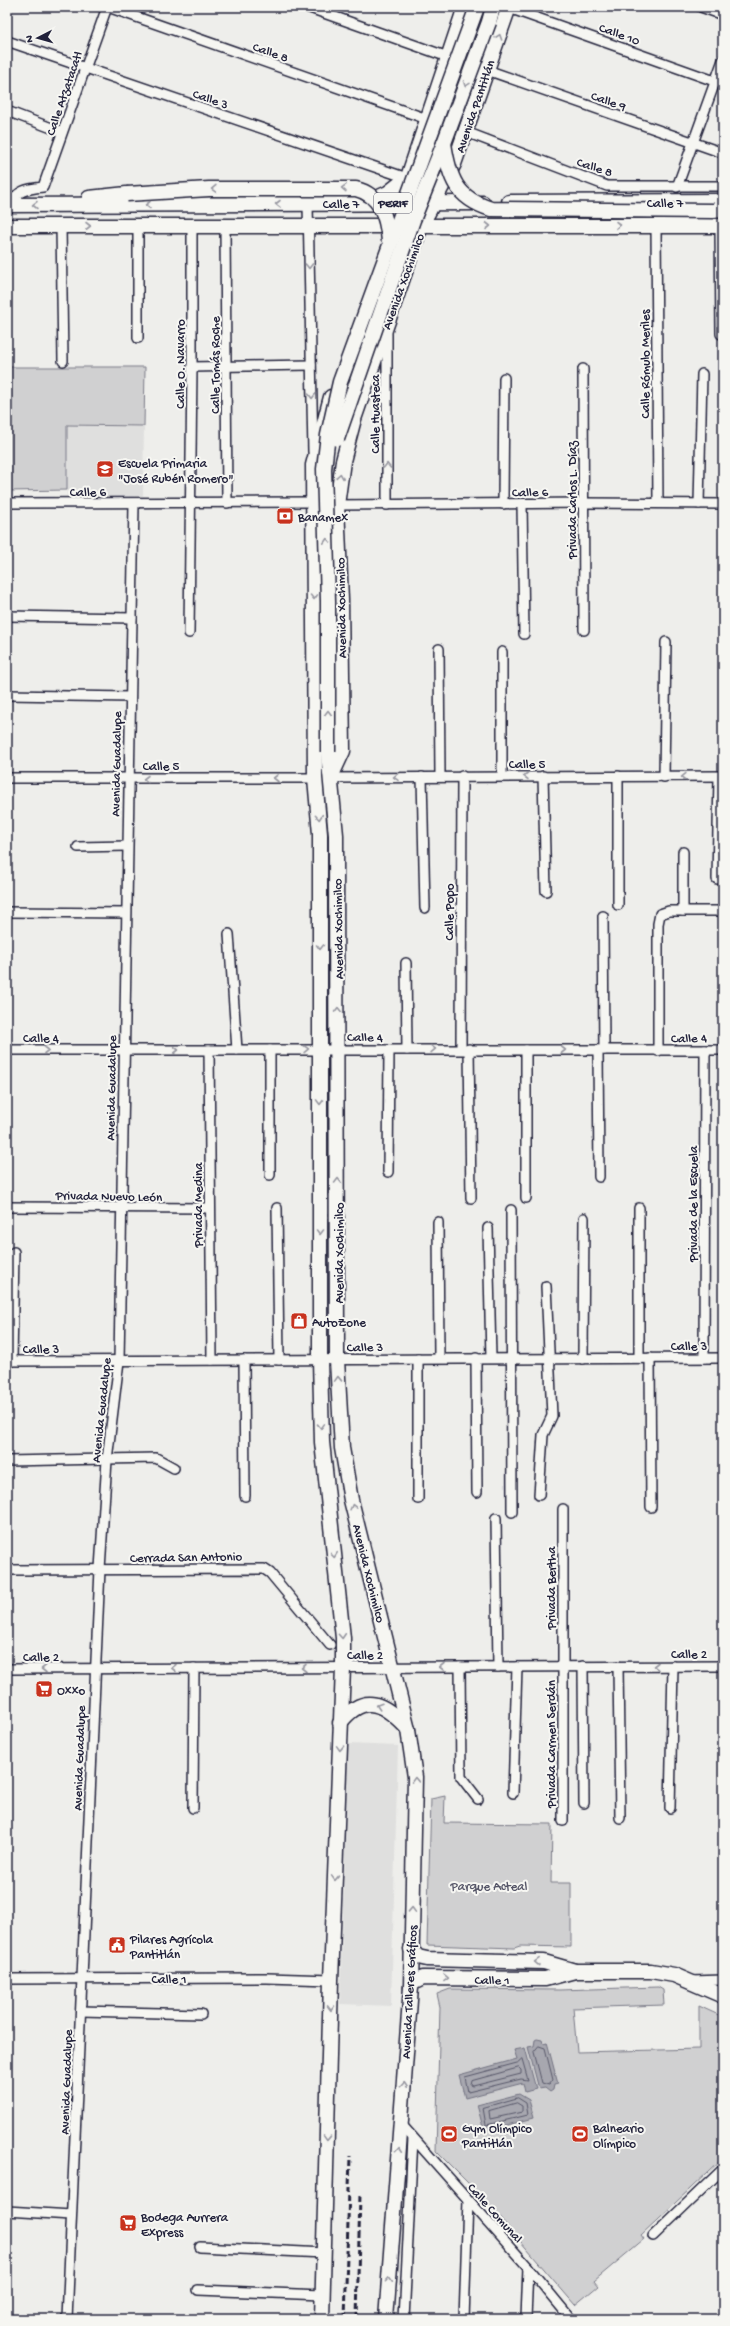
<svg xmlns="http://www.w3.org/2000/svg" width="730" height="2326" font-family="'Gochi Hand',sans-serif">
<rect width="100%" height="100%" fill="#eeeeeb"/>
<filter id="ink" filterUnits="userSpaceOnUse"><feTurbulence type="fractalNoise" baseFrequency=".025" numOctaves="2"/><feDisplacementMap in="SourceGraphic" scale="8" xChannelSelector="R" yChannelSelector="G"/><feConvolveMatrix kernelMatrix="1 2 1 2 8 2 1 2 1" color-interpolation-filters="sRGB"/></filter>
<g filter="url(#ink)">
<g fill="#dfdfde">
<polygon points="67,425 144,426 143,496 67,496"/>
<polygon points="348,1744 398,1746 391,2006 340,2004"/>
</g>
<g fill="#d0d0d1" stroke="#797986">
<polygon points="7,367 145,367 144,426 67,425 67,490 7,491"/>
<polygon points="322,1061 332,1062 334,1353 323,1353"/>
<polygon points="445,1796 444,1823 552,1824 551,1883 571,1883 571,1947 520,1946 514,1948 427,1945 431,1799"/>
<polygon points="658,1987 663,1990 664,2005 573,2008 577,2052 699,2049 699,2006 723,2017 723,2158 641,2235 644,2239 594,2281 598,2286 575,2305 484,2199 436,2151 440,2007 437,1994 450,1989 559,1990"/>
</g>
<g fill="#a7a7af" stroke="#727281">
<polygon points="537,2039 542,2040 543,2043 547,2042 558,2084 554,2085 553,2090 550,2092 545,2088 539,2089 528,2047 534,2046 535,2040"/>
<polygon points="525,2048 536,2089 525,2092 523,2083 465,2098 459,2075 517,2059 514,2050"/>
<polygon points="519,2094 529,2100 534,2118 484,2131 477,2105"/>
</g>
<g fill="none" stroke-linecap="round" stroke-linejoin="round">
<g stroke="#575769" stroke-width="1">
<polygon points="539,2046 545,2048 553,2080 549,2085 542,2083 534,2052"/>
<polygon points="522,2059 528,2080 521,2079 468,2092 465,2077 517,2063"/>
<polygon points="519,2068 521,2070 521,2074 473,2086 471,2085 472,2081"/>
<polygon points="518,2098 526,2103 528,2115 486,2125 483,2108"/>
<polygon points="517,2103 522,2106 522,2112 490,2119 489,2111"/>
</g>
<g stroke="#22223b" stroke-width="12">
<g id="street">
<polyline points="108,7 427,119"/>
<polyline points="307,7 448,57"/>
<polyline points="701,7 723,15"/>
<polyline points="509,8 723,84"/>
<polyline points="7,41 407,178"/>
<polyline points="487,70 723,153"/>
<polyline points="7,111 62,132"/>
<polyline points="466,132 607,186 723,186"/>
<polyline points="677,187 723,60"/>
<polyline points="308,204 313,452"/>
<path d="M9,205c9,-15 17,-16 34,-18l64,-180"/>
<polyline points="656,225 658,503"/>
<polyline points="61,226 63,361"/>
<polyline points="720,226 721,334"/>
<polyline points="138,227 138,338"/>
<polyline points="225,227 227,503"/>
<polyline points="192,367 311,365"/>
<polyline points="583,369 584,630"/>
<polyline points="7,503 313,502"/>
<polyline points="503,504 504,378"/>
<polyline points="522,504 524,634"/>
<polyline points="699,504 702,374"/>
<polyline points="337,505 584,503 723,504"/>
<polyline points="387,505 387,334"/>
<polyline points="7,616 132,618"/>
<polyline points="189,633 192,367 192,226"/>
<polyline points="439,649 440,776"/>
<polyline points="7,695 130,697"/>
<polyline points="502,776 502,652"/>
<polyline points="543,776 546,891"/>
<polyline points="618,776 618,905"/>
<polyline points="422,777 425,908"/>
<polyline points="664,777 666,642"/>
<polyline points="7,778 315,778"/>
<polyline points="331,778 723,776"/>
<polyline points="78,847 127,846"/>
<polyline points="683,852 683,911"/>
<polyline points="717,879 719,776"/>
<polyline points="7,912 126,913"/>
<polyline points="603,916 604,1050"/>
<polyline points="229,934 237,1050"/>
<polyline points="406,963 407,1050"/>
<polyline points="461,1049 462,776"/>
<polyline points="469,1049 471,1198"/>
<polyline points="7,1050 723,1050"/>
<polyline points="209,1050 212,1360"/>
<polyline points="270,1050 270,1175"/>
<polyline points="598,1050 599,1177"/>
<polyline points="658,1051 658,924 660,914 669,911 723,911"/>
<polyline points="388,1172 389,1050"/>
<polyline points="526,1198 526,1050"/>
<polyline points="7,1207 210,1208"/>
<polyline points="277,1208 279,1360"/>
<polyline points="511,1210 512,1512"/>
<polyline points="438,1222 439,1358"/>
<polyline points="488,1228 491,1358"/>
<polyline points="476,1358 477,1492"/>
<polyline points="639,1358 639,1208"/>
<polyline points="650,1358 651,1507"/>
<polyline points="704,1358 705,1050"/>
<polyline points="418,1359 418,1499"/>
<polyline points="583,1359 584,1218"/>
<polyline points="244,1360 245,1496"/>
<polyline points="7,1361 723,1358"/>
<polyline points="12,1361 14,1252"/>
<polyline points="7,1461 156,1458 174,1468"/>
<polyline points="539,1495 543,1435 552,1416 546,1286"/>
<polyline points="496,1518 498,1667"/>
<polyline points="7,1570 264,1569 270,1573 330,1645"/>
<polyline points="583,1666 584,1803"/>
<polyline points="618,1666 620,1818"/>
<polyline points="460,1667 461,1777 478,1799"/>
<polyline points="7,1669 723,1666"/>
<polyline points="513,1793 517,1667"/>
<polyline points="193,1808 194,1668"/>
<polyline points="670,1808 673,1666"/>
<polyline points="563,1821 563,1509"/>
<polyline points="7,1979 267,1978 331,1980"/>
<polyline points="692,1981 723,1980"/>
<polyline points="81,2011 201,2014"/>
<polyline points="401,2124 528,2267 571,2319"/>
<polyline points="7,2211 71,2215"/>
<polyline points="653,2236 723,2169"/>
<polyline points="200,2247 324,2253"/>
<polyline points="198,2290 322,2295"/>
<polyline points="67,2319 100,1569 107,1460 119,1361 134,504"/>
<polyline points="404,2319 413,2138"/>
<polyline points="464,2319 468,2200"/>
<polyline points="526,2319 528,2267"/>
</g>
</g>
<g stroke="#22223b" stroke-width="17">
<g id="primary">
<polyline points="489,22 493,7"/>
<polyline points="403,192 465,7"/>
<polyline points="89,198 127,194"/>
<polyline points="370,201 388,193 407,178"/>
<polyline points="509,202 723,201"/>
<polyline points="7,205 483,203"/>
<polyline points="7,226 723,226"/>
<polyline points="328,752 336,835 337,1360 342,1448 351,1500 408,1730 415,1777 411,1987 386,2319"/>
<polyline points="331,777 343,751 341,600 337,505 343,461 354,419 421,226 454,164 509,7"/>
<path d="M340,1723c25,-32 45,-19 68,6"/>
<polyline points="411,1949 418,1957 427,1959 544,1962 575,1971 651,1971 674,1975 723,1996"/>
<polyline points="411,1987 413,1983 423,1978 545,1979 575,1971"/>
<polyline points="322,2319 331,1980 343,1668 343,1638 322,1442 320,1359 320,834 315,778 313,465 331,397"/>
</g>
</g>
<use href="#street" stroke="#f6f6f2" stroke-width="9"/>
<use href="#primary" stroke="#f6f6f2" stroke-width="14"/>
<g stroke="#22223b" stroke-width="3" stroke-dasharray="6 3" stroke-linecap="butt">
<polyline points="345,2319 350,2156"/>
<polyline points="357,2319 360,2194"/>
</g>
<g stroke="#22223b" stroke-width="17" stroke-linecap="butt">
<g id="primary-bridge">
<path d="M444,143c5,35 12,55 47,66l223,2"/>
<path d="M127,194l82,-5h147c25,6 31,29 33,52"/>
<polyline points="337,439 413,220 444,143 489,22"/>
<polyline points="328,752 328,601 324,469 328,435 340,382 477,7"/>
</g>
</g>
<use href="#primary-bridge" stroke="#f6f6f2" stroke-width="14"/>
</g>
<defs><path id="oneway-chevron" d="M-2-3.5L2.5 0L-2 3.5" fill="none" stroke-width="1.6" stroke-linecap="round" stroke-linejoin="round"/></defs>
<g stroke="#9797a0">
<use href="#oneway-chevron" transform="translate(499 37) rotate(-71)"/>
<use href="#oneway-chevron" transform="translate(466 84) rotate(110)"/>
<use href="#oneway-chevron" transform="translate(344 188) rotate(-178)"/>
<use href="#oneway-chevron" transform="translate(214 189) rotate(179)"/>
<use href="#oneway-chevron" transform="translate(278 204) rotate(180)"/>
<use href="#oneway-chevron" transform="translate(35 205) rotate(180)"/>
<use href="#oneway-chevron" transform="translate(148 205) rotate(180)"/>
<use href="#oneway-chevron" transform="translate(618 225)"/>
<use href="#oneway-chevron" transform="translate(88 226)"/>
<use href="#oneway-chevron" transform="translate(488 226)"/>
<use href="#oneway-chevron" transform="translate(309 266) rotate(89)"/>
<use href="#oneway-chevron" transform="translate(312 396) rotate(89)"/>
<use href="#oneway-chevron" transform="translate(387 466) rotate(-90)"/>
<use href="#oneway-chevron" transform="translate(340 476) rotate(-81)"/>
<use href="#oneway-chevron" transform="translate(327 541) rotate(-93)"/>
<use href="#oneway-chevron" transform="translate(314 597) rotate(89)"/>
<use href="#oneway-chevron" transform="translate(328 713) rotate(-90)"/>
<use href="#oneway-chevron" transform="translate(526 776) rotate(180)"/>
<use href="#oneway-chevron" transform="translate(396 777) rotate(179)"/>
<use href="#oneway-chevron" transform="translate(684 777) rotate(179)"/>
<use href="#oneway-chevron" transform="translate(276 778) rotate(180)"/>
<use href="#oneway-chevron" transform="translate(146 779) rotate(180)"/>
<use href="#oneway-chevron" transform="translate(319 817) rotate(85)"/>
<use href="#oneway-chevron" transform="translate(320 947) rotate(90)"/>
<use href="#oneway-chevron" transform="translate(338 1010) rotate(-91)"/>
<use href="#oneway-chevron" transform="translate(306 1049) rotate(-1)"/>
<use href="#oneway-chevron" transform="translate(433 1049) rotate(-1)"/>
<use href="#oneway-chevron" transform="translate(46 1050)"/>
<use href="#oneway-chevron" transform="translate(176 1050)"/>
<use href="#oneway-chevron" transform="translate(563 1050)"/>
<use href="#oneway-chevron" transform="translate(320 1102) rotate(90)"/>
<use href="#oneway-chevron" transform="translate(338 1181) rotate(-90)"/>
<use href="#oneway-chevron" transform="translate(320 1232) rotate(90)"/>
<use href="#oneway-chevron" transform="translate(338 1379) rotate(-92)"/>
<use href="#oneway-chevron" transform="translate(321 1426) rotate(88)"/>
<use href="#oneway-chevron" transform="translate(353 1507) rotate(-104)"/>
<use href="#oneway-chevron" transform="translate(334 1555) rotate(84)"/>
<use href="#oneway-chevron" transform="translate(342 1636) rotate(86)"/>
<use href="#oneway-chevron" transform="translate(656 1666) rotate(-180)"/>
<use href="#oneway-chevron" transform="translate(442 1667) rotate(180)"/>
<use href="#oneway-chevron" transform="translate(174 1668) rotate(-180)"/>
<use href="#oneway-chevron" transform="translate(304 1668) rotate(180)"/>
<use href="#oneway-chevron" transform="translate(44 1669) rotate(180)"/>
<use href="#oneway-chevron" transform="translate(379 1706) rotate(-162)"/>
<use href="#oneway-chevron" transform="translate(340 1748) rotate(92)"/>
<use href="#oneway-chevron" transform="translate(415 1780) rotate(-92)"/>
<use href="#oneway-chevron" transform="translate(335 1878) rotate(92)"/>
<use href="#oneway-chevron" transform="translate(412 1910) rotate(-88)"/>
<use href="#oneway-chevron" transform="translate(537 1962) rotate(-178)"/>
<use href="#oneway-chevron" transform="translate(446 1978) rotate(1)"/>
<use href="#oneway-chevron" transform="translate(331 2008) rotate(91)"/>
<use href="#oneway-chevron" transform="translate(404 2085) rotate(-86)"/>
<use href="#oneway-chevron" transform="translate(327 2138) rotate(92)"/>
<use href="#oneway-chevron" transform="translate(399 2150) rotate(-86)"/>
<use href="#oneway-chevron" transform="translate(389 2280) rotate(-86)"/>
</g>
</g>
<defs>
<g id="school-square" transform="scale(0.9)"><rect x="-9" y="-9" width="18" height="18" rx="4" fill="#c8321e" stroke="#f6f6f2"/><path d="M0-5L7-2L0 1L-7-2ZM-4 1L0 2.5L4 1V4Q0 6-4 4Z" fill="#fff"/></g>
<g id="bank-square" transform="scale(0.9)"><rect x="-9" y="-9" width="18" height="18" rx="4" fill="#c8321e" stroke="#f6f6f2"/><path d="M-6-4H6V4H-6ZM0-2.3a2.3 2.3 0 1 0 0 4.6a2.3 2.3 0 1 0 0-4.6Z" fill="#fff"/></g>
<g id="shop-square" transform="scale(0.9)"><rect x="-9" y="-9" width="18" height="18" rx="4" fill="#c8321e" stroke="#f6f6f2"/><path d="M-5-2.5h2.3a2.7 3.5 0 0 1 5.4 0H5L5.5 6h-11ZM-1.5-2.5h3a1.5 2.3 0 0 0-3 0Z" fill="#fff"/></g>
<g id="supermarket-square" transform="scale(0.9)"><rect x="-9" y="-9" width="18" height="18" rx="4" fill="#c8321e" stroke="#f6f6f2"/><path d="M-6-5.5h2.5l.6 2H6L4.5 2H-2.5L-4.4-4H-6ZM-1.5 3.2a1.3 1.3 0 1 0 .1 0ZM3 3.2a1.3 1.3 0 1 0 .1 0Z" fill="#fff"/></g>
<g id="civic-square" transform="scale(0.9)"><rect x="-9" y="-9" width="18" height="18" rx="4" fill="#c8321e" stroke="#f6f6f2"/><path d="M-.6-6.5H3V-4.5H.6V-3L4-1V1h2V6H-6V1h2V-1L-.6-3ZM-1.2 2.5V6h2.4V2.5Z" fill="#fff"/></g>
<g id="stadium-square" transform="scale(0.9)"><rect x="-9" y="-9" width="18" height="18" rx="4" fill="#c8321e" stroke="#f6f6f2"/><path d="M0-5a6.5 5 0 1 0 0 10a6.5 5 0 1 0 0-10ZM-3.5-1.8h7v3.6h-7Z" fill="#fff"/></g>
</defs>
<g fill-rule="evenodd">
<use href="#school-square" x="105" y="469"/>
<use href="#bank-square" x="285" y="516"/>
<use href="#shop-square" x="299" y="1321"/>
<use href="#supermarket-square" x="44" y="1689"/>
<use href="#civic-square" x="117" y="1945"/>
<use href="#stadium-square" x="449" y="2134"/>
<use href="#stadium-square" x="580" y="2134"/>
<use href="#supermarket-square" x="128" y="2223"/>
</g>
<g text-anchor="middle" stroke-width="4" stroke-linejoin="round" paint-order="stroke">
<rect fill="#f6f6f2" stroke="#626272" stroke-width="1" x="374" y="193" width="38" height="20" rx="3"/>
<g font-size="12" font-weight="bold" fill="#22223b">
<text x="393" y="207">PERIF</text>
</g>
<g font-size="13" fill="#22223b" stroke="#f6f6f2">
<text transform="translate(620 33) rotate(20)" y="5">Calle 10</text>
<text transform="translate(271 51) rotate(19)" y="5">Calle 8</text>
<text transform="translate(63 93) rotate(-71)" y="5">Calle Atzatacatl</text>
<text transform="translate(211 98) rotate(19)" y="5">Calle 3</text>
<text transform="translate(609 100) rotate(19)" y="5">Calle 9</text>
<text transform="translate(474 106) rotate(-71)" y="5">Avenida Pantitlán</text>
<text transform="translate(595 166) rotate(18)" y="5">Calle 8</text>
<text x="665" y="207">Calle 7</text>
<text x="341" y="208">Calle 7</text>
<text transform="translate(402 281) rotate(-70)" y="5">Avenida Xochimilco</text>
<text transform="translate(179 364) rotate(-90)" y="5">Calle O. Navarro</text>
<text transform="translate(644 364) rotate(-90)" y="5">Calle Rómulo Meriles</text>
<text transform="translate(214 365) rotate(-90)" y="5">Calle Tomás Roche</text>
<text transform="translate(374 414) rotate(-90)" y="5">Calle Huasteca</text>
<text x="88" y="496">Calle 6</text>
<text transform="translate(530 491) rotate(-1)" y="5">Calle 6</text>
<text transform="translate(571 500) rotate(-90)" y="5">Privada Carlos L. Díaz</text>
<text transform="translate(340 608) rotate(-91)" y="5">Avenida Xochimilco</text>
<text x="527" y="768">Calle 5</text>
<text transform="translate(115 764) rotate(-89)" y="5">Avenida Guadalupe</text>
<text x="161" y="770">Calle 5</text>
<text transform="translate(448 912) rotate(-90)" y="5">Calle Popo</text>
<text transform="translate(337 929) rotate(-91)" y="5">Avenida Xochimilco</text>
<text transform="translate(365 1036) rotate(1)" y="5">Calle 4</text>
<text x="41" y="1042">Calle 4</text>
<text transform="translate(689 1037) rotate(-1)" y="5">Calle 4</text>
<text transform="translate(110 1088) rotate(-89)" y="5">Avenida Guadalupe</text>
<text transform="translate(109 1195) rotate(1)" y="5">Privada Nuevo León</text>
<text transform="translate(692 1204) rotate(-90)" y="5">Privada de la Escuela</text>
<text transform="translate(197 1205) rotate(-90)" y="5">Privada Medina</text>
<text transform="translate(338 1253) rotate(-90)" y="5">Avenida Xochimilco</text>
<text x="689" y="1350">Calle 3</text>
<text transform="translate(365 1346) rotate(-1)" y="5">Calle 3</text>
<text x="41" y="1353">Calle 3</text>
<text transform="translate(100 1410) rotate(-84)" y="5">Avenida Guadalupe</text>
<text transform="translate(186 1556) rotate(-1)" y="5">Cerrada San Antonio</text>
<text transform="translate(370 1573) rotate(76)" y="5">Avenida Xochimilco</text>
<text transform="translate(550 1588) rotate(-90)" y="5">Privada Bertha</text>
<text x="689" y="1658">Calle 2</text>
<text x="365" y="1659">Calle 2</text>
<text x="41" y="1661">Calle 2</text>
<text transform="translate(550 1744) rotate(-90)" y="5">Privada Carmen Serdán</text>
<text transform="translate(78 1758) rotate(-88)" y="5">Avenida Guadalupe</text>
<text x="169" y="1983">Calle 1</text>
<text transform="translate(492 1979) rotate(1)" y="5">Calle 1</text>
<text transform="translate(408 1992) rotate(-87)" y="5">Avenida Talleres Gráficos</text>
<text transform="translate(65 2082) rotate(-88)" y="5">Avenida Guadalupe</text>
<text transform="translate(496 2212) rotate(48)" y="5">Calle Comunal</text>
</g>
<g font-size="13" fill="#22223b" stroke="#f6f6f2" text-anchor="start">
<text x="118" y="467">Escuela Primaria<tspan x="118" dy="15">"José Rubén Romero"</tspan></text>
<text x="298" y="521">Banamex</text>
<text x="312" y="1326">AutoZone</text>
<text x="57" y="1694">Oxxo</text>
<text x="130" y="1943">Pilares Agrícola<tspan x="130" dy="15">Pantitlán</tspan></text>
<text x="462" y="2132">Gym Olímpico<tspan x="462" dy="15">Pantitlán</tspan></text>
<text x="593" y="2132">Balneario<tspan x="593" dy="15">Olímpico</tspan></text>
<text x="141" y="2221">Bodega Aurrera<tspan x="141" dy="15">Express</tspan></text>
</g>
<g font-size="13" fill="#565668" stroke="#f6f6f2">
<text x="489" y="1890">Parque Acteal</text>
</g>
</g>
<rect width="730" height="2326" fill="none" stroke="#f6f6f2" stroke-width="24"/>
<rect x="12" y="12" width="706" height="2302" fill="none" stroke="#22223b" stroke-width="1.5" filter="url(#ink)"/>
<g transform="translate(38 38) rotate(264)" stroke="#f6f6f2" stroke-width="3" paint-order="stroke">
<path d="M0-3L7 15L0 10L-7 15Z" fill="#22223b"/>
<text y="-6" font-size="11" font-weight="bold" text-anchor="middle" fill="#22223b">N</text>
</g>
</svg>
